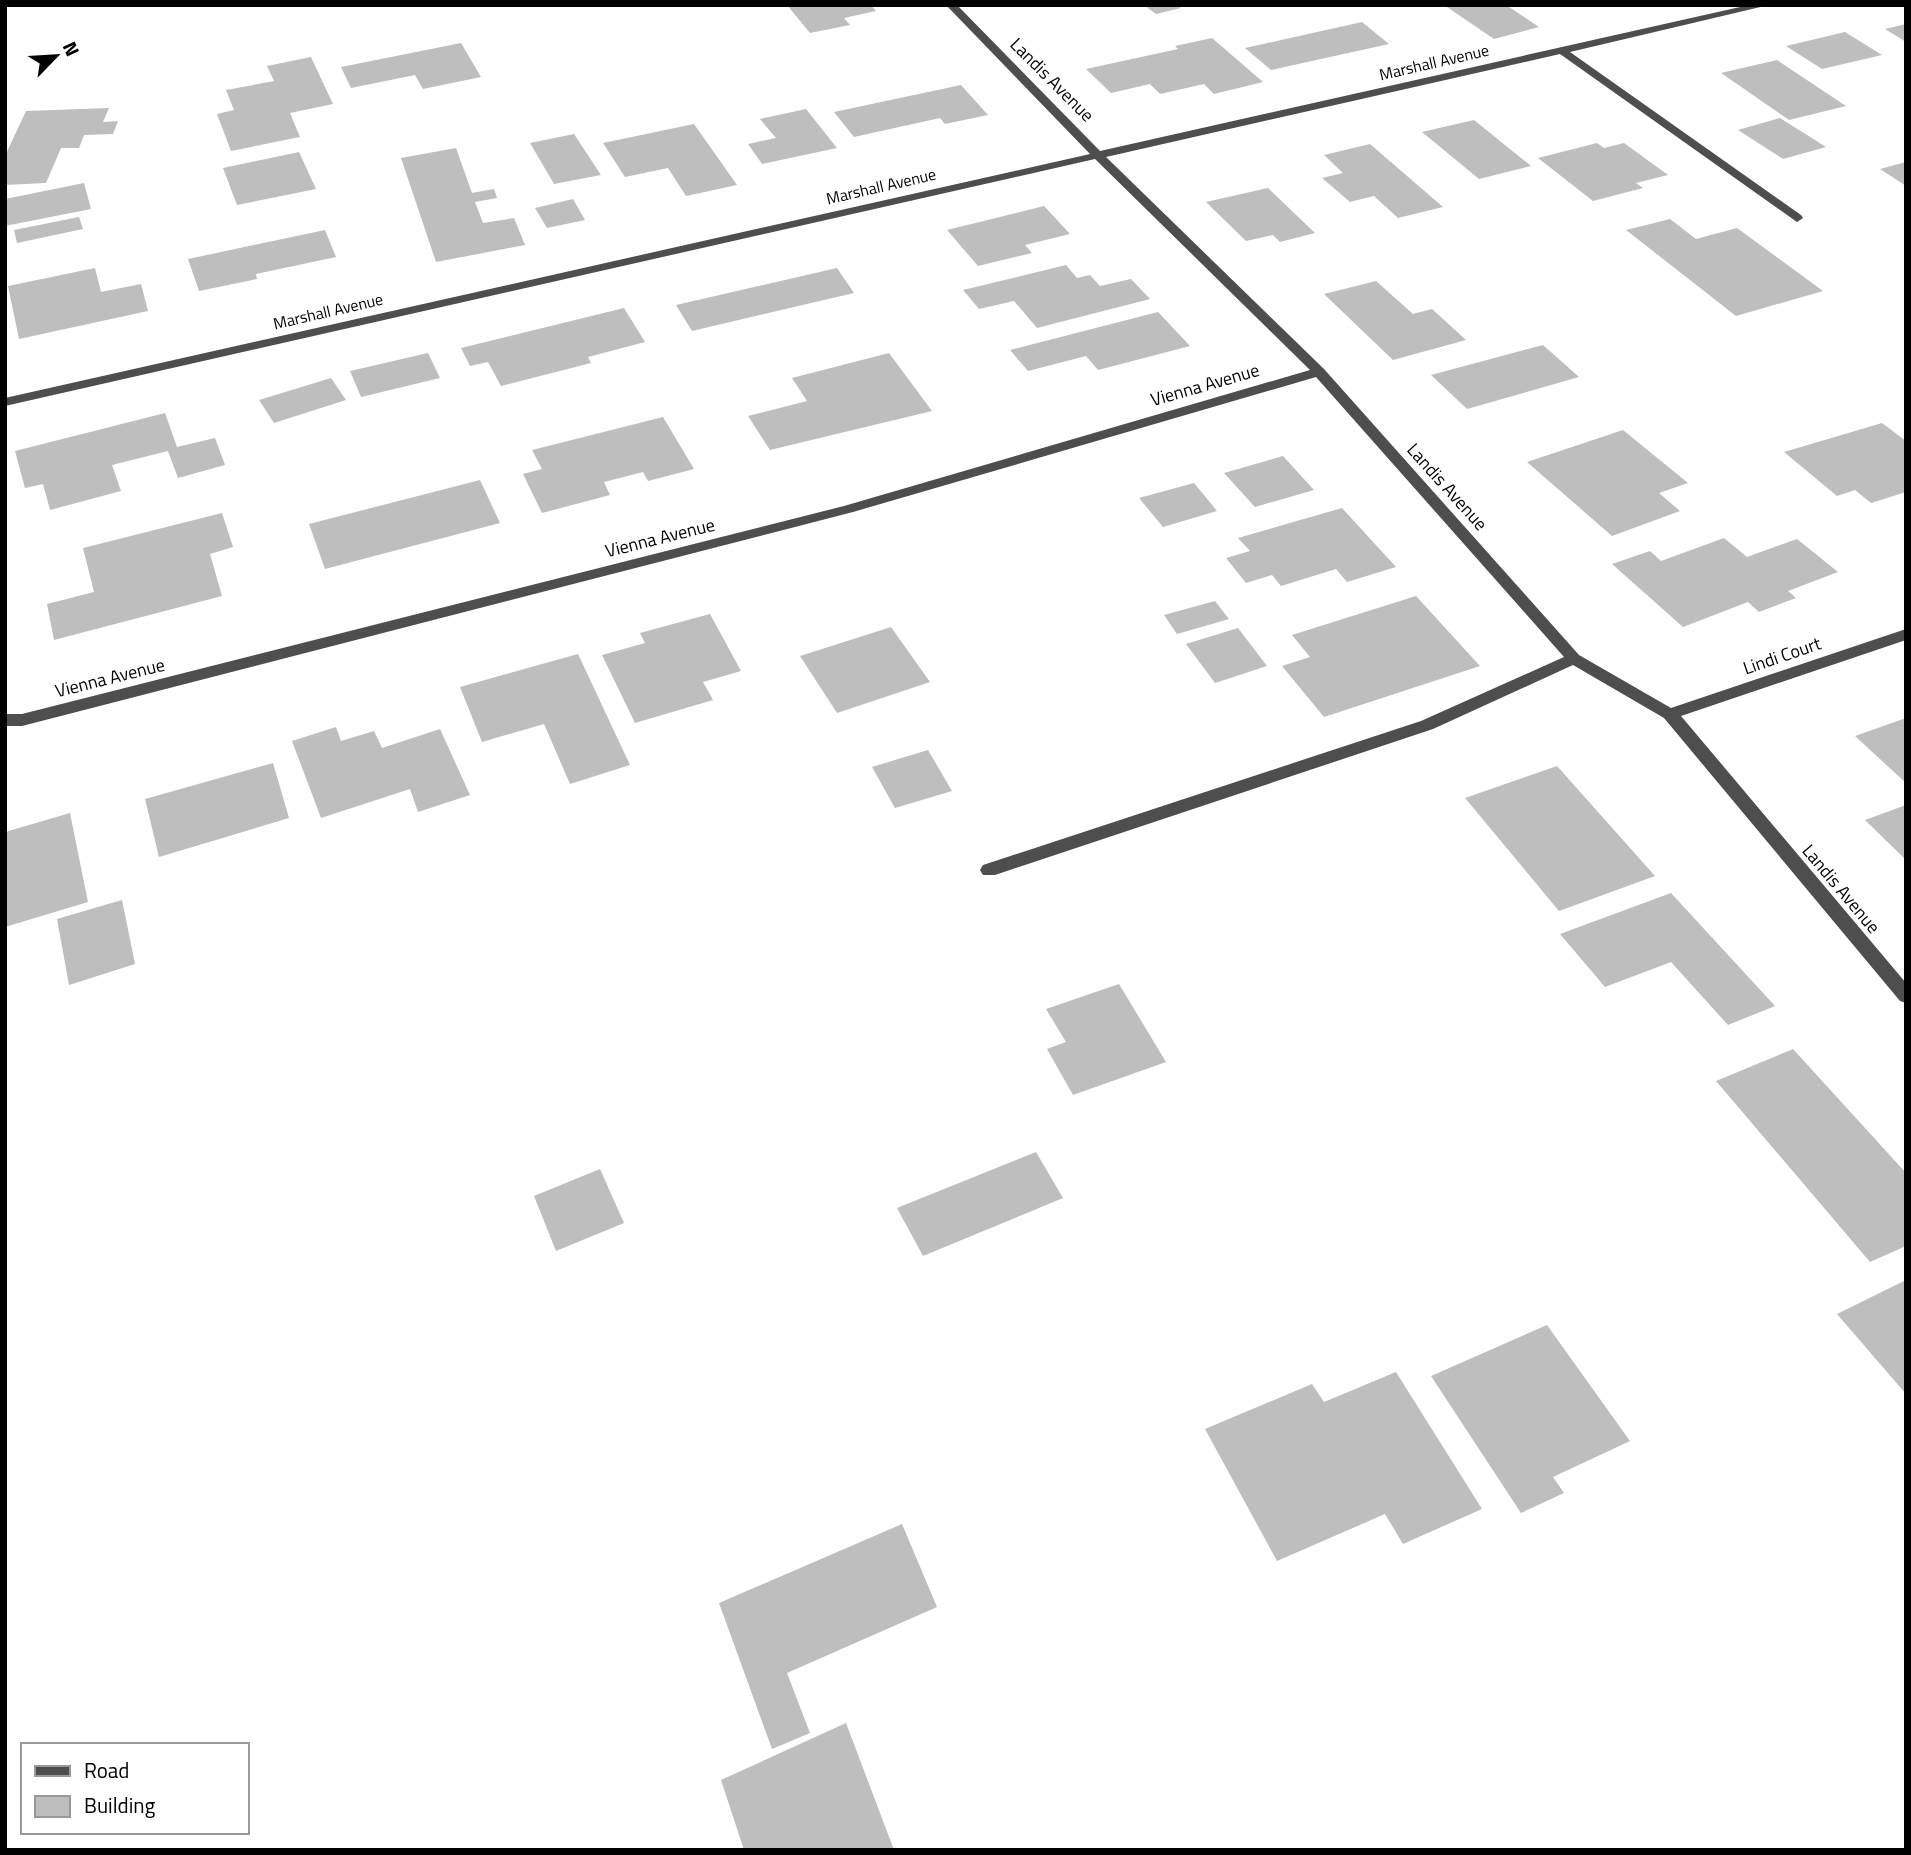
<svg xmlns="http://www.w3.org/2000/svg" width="1911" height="1855" font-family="'Titillium Web',sans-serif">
<rect width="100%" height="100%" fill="#fff"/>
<g fill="#bebebe">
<polygon points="787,5 871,5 876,11 844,18 850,25 810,33"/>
<polygon points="1144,5 1177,5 1181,8 1156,14"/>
<polygon points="1444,5 1506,5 1539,27 1494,39"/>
<polygon points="1362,22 1389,44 1271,70 1245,48"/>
<polygon points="1906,24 1906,42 1885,29"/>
<polygon points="1845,32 1882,55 1822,69 1786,46"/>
<polygon points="1212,38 1263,82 1214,94 1204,84 1160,94 1150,84 1111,93 1086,69 1178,49 1175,46"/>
<polygon points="461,43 481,77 423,89 415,75 351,88 341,67"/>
<polygon points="311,57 333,104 290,113 300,137 231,151 217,114 234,110 226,90 274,81 267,66"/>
<polygon points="1777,60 1846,106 1789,120 1721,73"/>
<polygon points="961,85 988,115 945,124 940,118 854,137 834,112"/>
<polygon points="109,108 103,122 118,121 113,134 84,135 79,148 61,148 46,183 5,185 5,156 26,111"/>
<polygon points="806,109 837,148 762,164 748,144 776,138 760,119"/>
<polygon points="1780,118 1826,147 1783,159 1738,130"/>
<polygon points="1474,120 1531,166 1479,179 1422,132"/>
<polygon points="694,124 737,185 686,196 668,168 625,177 603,143"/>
<polygon points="574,134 601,175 554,184 530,143"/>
<polygon points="1597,143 1604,148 1624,143 1668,175 1636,183 1643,188 1593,201 1538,158"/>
<polygon points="1370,144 1443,207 1398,218 1374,196 1350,202 1322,178 1343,173 1324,155"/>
<polygon points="456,148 472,193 494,189 497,198 475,202 483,223 514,218 525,245 436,262 401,158"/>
<polygon points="299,152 316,189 237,205 223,168"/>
<polygon points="1906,162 1906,186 1880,169"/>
<polygon points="84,183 91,209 5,226 5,199"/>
<polygon points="1268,188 1315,233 1280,242 1273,235 1246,241 1206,202"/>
<polygon points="573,199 585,220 547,228 535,208"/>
<polygon points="1044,206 1070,234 1025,245 1032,253 978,266 947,230"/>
<polygon points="79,217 83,229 17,243 14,230"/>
<polygon points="1670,219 1696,239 1737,228 1823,291 1736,316 1626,230"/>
<polygon points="325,230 336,257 256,274 257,279 199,291 188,259"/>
<polygon points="1066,265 1077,278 1090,275 1100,286 1131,279 1150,299 1037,328 1014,301 979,309 963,290"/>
<polygon points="95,268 101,292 141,284 148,311 19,339 8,286"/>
<polygon points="837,268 854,293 692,331 676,305"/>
<polygon points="1376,281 1413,314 1432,309 1466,340 1393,360 1324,294"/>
<polygon points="624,308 645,342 588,357 591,363 501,386 488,362 470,366 461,348"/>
<polygon points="1158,312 1190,346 1098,370 1086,356 1028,371 1010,350"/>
<polygon points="1543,345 1579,377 1467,409 1431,375"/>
<polygon points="428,353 440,378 361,397 350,371"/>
<polygon points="889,353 932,411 770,450 748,416 807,401 792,378"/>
<polygon points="331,378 346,400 274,423 259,400"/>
<polygon points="165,413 177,447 215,438 225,465 178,478 168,451 112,465 121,491 50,510 43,484 25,488 15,451"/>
<polygon points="663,417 694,469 648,481 643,472 604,482 610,495 542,513 523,474 542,469 532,450"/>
<polygon points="1882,423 1906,441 1906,492 1871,503 1855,490 1837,496 1784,452"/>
<polygon points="1623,430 1688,483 1659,493 1680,511 1612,536 1527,462"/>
<polygon points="1283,456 1314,490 1255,507 1224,473"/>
<polygon points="480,480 500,523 325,569 309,524"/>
<polygon points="1194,483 1217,511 1163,527 1139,498"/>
<polygon points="1342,508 1396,567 1347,582 1336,569 1281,586 1272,575 1246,583 1226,558 1250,551 1238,538"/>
<polygon points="222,513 233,547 210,554 222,596 54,640 47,604 94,592 83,548"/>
<polygon points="1724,538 1747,557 1797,539 1838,572 1788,591 1796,598 1759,612 1748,602 1683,627 1612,564 1650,551 1661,561"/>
<polygon points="1416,596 1480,666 1324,717 1282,666 1310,657 1292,635"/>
<polygon points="1215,601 1229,619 1177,634 1164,615"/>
<polygon points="710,614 741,671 703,682 713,700 635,723 602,655 645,643 640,633"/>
<polygon points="891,627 930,682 837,713 800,656"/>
<polygon points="1238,628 1267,666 1215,683 1186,644"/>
<polygon points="578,654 630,765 570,784 544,724 482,742 460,687"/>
<polygon points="1906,718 1906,783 1855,736"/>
<polygon points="336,727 341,741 374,731 382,748 440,729 470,795 418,812 410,789 321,818 292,741"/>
<polygon points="928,750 952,791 895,808 872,767"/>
<polygon points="273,763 289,818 159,857 145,799"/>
<polygon points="1557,766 1655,876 1559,911 1465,798"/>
<polygon points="1906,805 1906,860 1865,820"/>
<polygon points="70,813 88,902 5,927 5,832"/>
<polygon points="1671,893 1775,1006 1728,1025 1671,962 1605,987 1560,934"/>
<polygon points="122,900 135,964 69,985 57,919"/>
<polygon points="1119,984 1166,1062 1073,1095 1047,1049 1066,1042 1046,1009"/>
<polygon points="1793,1049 1906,1173 1906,1246 1870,1262 1716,1081"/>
<polygon points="1036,1152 1063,1198 923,1256 897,1208"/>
<polygon points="600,1169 624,1223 556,1251 534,1196"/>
<polygon points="1906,1280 1906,1394 1837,1314"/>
<polygon points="1547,1325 1630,1441 1553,1477 1564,1493 1521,1513 1431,1376"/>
<polygon points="1396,1372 1482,1509 1403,1544 1385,1514 1277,1561 1205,1429 1312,1384 1324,1402"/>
<polygon points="902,1524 937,1607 787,1673 810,1733 772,1749 719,1603"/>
<polygon points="846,1723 894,1850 744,1850 721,1780"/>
</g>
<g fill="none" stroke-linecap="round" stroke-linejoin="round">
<polygon fill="#4e4e4e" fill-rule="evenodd" points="946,5 957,5 1100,151 1749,5 1769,5 1570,52 1801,215 1803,218 1797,222 1560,54 1106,157 1324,369 1579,655 1671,708 1906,629 1906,640 1681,716 1906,983 1906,1003 1900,1001 1664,718 1573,665 1433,729 995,875 983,875 980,870 983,865 1421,721 1564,657 1316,377 853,512 22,726 5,726 5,714 22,714 844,506 1310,370 1095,159 5,406 5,398 1090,154"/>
</g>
<g text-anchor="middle" stroke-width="6" stroke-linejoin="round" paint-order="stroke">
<g font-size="16" fill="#000" stroke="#fff">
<text transform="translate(1434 62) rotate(-13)" y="6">Marshall Avenue</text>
<text transform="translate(881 186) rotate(-13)" y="6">Marshall Avenue</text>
<text transform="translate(328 311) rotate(-13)" y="6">Marshall Avenue</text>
</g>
<g font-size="18" fill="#000" stroke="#fff">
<text transform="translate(1052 80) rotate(45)" y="6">Landis Avenue</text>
<text transform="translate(1205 385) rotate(-16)" y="6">Vienna Avenue</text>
<text transform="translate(1447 487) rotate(48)" y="6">Landis Avenue</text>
<text transform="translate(660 538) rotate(-14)" y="6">Vienna Avenue</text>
<text transform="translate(1782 656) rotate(-19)" y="6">Lindi Court</text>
<text transform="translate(110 678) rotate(-14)" y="6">Vienna Avenue</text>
<text transform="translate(1841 889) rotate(50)" y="6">Landis Avenue</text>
</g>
</g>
<rect width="1911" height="1855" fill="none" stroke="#000000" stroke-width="14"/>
<rect x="21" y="1743" width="228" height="91" fill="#ffffff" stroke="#999999" stroke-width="2"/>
<rect x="35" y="1766" width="35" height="10" fill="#4e4e4e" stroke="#999999" stroke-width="2"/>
<text x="84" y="1778" font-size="21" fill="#000000">Road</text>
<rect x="35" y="1796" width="35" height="21" fill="#bebebe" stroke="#999999" stroke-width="2"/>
<text x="84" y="1813" font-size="21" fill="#000000">Building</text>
<g transform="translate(56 56) rotate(65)" stroke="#ffffff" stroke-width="5" paint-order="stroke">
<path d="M0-5L12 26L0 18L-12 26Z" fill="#000000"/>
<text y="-10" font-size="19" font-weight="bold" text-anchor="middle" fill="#000000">N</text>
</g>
</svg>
